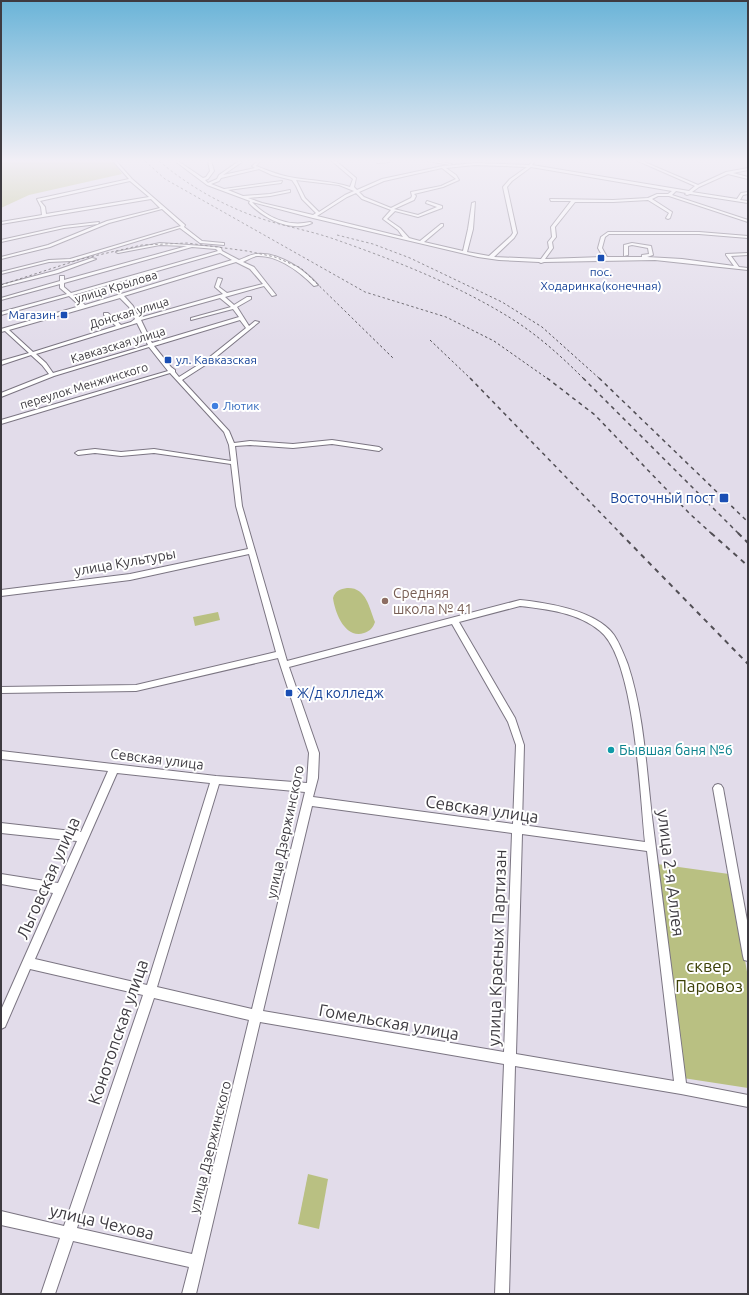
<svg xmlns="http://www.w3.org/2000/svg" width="749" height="1295" font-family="Ubuntu,sans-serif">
<rect width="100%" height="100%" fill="#e2dcea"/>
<g fill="#b9c082">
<polygon points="1,161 113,161 122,174 29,195 1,208"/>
<path d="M347,588c19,-1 22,19 28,34 -2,6 -5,9 -11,11 -19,6 -29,-20 -31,-35 2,-7 7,-9 14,-10z"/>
<polygon points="218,612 220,620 195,626 193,617"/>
<polygon points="657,864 729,874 748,977 748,1088 683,1078"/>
<polygon points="308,1174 328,1179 319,1229 298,1224"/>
</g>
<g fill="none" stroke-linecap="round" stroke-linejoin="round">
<g stroke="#7b7582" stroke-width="2">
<g id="minor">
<path d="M113,161h3l16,18 53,46 -1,2 18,14 21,2h1v2l-24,-2 -20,-15 -108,33 -23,1 -48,12v-2l48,-12 21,-1 111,-33 -19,-17 -53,14 -59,24 -49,12v-2l47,-12 59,-24 53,-13 -9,-9 -150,25v-2l41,-7 -1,-8 -4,-8 92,-20zM130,181l19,16 -103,17 -1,-7 -5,-6z"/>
<path d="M175,161h3l25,17 3,-1 4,-6 -2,-10h3l3,10 -6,8 -3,1 3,3 9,-4 2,-4 20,-14 3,1 -19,13 32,-7 -3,-2 6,-5h2l-4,5c13,5 25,10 39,12 18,3 37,3 55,9l3,-8 -21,-18h4l20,17 -2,9 3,3 25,-11 61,-13 32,-3 54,2 4,-4h2l-3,4 157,26 6,-5 -57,-25h4l56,24 28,-13 22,-4v2l-15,3 15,4v2l-20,-5 -29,13 -7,5 45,7 4,-6 7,-1v2l-5,1 -3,5 8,1v2l-58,-9 -3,1 -2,-1 1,-1 -10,-2 -4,4 76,25v2l-79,-26h-11l-6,3 20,13 -2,6 -2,1 -2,-1 3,-5 -21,-13 -35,2h-38l-20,25 1,10 -4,5 1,6 -8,11 58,-2 -5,-9 3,-11 7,-5h91l49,4v2l-49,-4h-90l-4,3 -3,11 5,9h35v-2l7,-1 -1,-6 -16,-3 -4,1v9l-4,1v-11l8,-2 19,3 2,9 -6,2 35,2 52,7 -8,-11v-1l22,-1v2l-17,1 8,11 9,1v2l-93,-10 -111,2 -3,1 -2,-1 -40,-2 -21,-3 -165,-39 -61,-16c15,16 36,25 58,20l2,1c-21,10 -49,-5 -63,-20l1,-2 -43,-16zM475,165l52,2 -17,12 -7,8 10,46 -2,3 -22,20 -22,-4 6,-23 2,-27 -3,1 -4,26 -5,22 -39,-9 19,-16v-2h-2l-21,17 -11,-3 -9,-10 -13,-9 8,-8 23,6 24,-9v-2l-15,-5 -1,2 11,4 -19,8 -24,-6 20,-9 2,-4 -2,-2 29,-7 16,-7 -3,-5 -10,-7zM531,167l141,24 -4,3h-11l-9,4 -35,2 -63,-1 1,2h20l-20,26 1,10 -4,5 1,6 -8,11 -47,-2 20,-19 3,-5 -10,-46 5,-6zM442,168l14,11 -15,7 -30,6 1,4 -1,2 -20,10 -27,-11 -5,-5 25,-11zM259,169l13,6 20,5 4,6 6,13 14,14 -3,2 -51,-12 -14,-5 22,-2 20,-4v-2l-20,4 -27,2 -15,-6 53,-7 1,-2 -58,8 -13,-5 8,-3 2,-3zM296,180l43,5 15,6 -9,4 -26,17 -14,-14zM356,193l6,6 29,11 -8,9 15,11 5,7 -86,-21 30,-19z"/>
<polygon points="378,161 388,161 389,162 377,163"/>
<polygon points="428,161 434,161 452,164 450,165"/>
<polygon points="99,222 98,224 64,228 1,242 1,240 64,226"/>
<path d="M160,243l57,4 4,1 1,3 17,9c6,-2 12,-6 18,-6 22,-2 48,16 61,31l-4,1c-14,-14 -36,-31 -57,-30 -5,1 -10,4 -14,6l11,5 22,28 -4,1 -8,-10 -39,11 9,8 13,-8h4v2l-14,8 12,19 6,-5 4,1 -49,40 -28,18 47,51 5,12 16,-2 43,3 39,-4 47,7 3,2 -3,2 -47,-7 -39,4 -43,-3 -15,1 7,60 45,155 233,-61c28,3 76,10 94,35 6,9 10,20 14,30 16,49 18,101 24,152 11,89 23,177 34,266l62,12v12l-67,-13 -166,-28 -6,228h-14l9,-230 -244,-42 -64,272h-14l7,-27 -116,-26 -18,53h-14l19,-56 -59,-13v-14l63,15 79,-231 -113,-26 -25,58 -4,2v-19l52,-117 -52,-9v-10l57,9 19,-42 -76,-8v-10l80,9 27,-61 -107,-12v-8l215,25 91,7 2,-30 -31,-95 -142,33 -135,2v-6l135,-2 140,-33 -27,-98 -119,26 -129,16v-6l129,-16 118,-25 -12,-43 -5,-42 -77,-11 -33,3 -26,-3 -17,2 -3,-2 3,-2 17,-2 26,3 33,-3 77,12 -2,-16 -5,-13 -54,-59 -169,51v-4l167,-49 -19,-24 -95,29 -53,21v-4l48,-19 -7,-9 -11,-10 -30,10v-4l28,-8 -24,-22 -4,1v-3l79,-23 -11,-10 -68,19v-3l66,-18 -7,-6v-4l-59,16v-2l59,-17v-5h4v4l123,-34 -27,-1 -42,8 -2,-1zM192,247l24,2 2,2 -147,42 -7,-6v-4zM220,253l12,7 -147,45 -12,-10zM236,262l14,7 13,15 -36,9 -8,-6 3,-8 -4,-1 -3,9 8,7 -84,24 -6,-12 -9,-10zM120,298l9,9 6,12 -4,3 -10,3 -13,-12h-4v2l12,11 -83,26 -24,-22zM220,298l11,9 -40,11v2l42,-11 6,8 -87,26 -11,-23zM240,320l6,8 -40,32 -27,17 -4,-5v-2l-4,-3 -17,-21zM137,323l11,22 -95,28 -7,-10 -10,-9zM520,606c27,3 59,7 80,25 35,28 40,165 45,211l-123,-17 2,-80 -9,-27 -56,-96zM452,624l56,98 8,23 -3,79 -200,-27 5,-19 1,-25 -30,-86zM117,773l93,10 -63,202 -112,-26zM219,784l86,8 -53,217 -95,-22zM312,806l200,27 -8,219 -241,-41zM522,834l125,17 27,230 -158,-27zM154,998l95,22 -57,234 -115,-26z"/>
<polygon points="92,258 96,259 58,273 1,287 1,285 54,271"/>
<polygon points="718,784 721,785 723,788 748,926 748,961 744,960 743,956 713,788 715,785"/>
</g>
</g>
<use href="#minor" fill="#fff" fill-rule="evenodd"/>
<g stroke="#524f55" stroke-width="1" stroke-dasharray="2.5 2.5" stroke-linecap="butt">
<polyline points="145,161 165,179 365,292 446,317 494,341 548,379"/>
<path d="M159,161c33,28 72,49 113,61 21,6 42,10 62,17 60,21 124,46 178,80 27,17 50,38 72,60"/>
<polyline points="337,235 373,244 410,258 502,302 542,327 600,379"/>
<polyline points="1,285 81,259 142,245 187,243 247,251 275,257 301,268 394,359"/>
<polyline points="430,340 471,379"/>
</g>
<g stroke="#524f55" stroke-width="1.5" stroke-dasharray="4 4" stroke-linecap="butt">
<polyline points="470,378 621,534"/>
<polyline points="547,378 595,415 690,514 712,534"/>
<polyline points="583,378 739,534"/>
<polyline points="599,378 748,522"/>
</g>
<g stroke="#524f55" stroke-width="2" stroke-dasharray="5 5" stroke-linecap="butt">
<polyline points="620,533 748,664"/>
<polyline points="711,533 748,566"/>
<polyline points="738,533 748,543"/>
</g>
</g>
<linearGradient id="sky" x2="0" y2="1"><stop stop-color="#6ab4d8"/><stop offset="0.47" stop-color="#f2eff6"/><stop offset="1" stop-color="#f2eff6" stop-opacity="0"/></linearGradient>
<rect width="749" height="342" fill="url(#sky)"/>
<g fill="#1a4fb4" stroke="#fff" stroke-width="1.5">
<rect x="597" y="254" width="8" height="8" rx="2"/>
<rect x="60" y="311" width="8" height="8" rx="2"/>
<rect x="164" y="356" width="8" height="8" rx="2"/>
<rect x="719" y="493" width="10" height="10" rx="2"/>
<rect x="285" y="689" width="8" height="8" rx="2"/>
</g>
<circle fill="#3f7fe0" stroke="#fff" stroke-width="1.5" cx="215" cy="406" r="4"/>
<circle fill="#8d6e63" stroke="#fff" stroke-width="1.5" cx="385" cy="601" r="4"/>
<circle fill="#0f9aa8" stroke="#fff" stroke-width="1.5" cx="611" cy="750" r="4"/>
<g text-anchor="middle" stroke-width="4" stroke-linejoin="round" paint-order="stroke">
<g font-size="12" fill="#164399" stroke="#fff">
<text x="601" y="276">пос.<tspan x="601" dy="14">Ходаринка(конечная)</tspan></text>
<text x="56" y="319" text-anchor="end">Магазин</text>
<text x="176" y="364" text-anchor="start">ул. Кавказская</text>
</g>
<g font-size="12" fill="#3e3b41" stroke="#fff">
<text transform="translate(116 287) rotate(-17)" y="4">улица Крылова</text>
<text transform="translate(129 313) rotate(-17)" y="4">Донская улица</text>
<text transform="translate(118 345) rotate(-17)" y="4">Кавказская улица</text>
<text transform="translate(84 386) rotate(-17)" y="4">переулок Менжинского</text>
</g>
<g font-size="12" fill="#366cbe" stroke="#fff" text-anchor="start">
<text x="223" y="410">Лютик</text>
</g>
<g font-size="14" fill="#164399" stroke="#fff" text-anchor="end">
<text x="715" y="503">Восточный пост</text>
<text x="297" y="698" text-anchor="start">Ж/д колледж</text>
</g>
<g font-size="14" fill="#3e3b41" stroke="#fff">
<text transform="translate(125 562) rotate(-10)" y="5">улица Культуры</text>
<text transform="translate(157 759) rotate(7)" y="5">Севская улица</text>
<text transform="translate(285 832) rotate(-78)" y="5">улица Дзержинского</text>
<text transform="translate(210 1147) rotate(-76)" y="5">улица Дзержинского</text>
</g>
<g font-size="14" fill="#785e54" stroke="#fff" text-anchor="start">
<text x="393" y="598">Средняя<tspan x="393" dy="16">школа № 41</tspan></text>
</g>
<g font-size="14" fill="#0d838f" stroke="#fff" text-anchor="start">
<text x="619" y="755">Бывшая баня №6</text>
</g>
<g font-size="17" fill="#3e3b41" stroke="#fff">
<text transform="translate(482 809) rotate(8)" y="6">Севская улица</text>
<text transform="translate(671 873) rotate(83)" y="6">улица 2-я Аллея</text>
<text transform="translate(48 878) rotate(-66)" y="6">Льговская улица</text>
<text transform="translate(497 948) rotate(-88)" y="6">улица Красных Партизан</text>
<text transform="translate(389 1022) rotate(10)" y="6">Гомельская улица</text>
<text transform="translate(118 1032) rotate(-71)" y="6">Конотопская улица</text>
<text transform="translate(102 1222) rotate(13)" y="6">улица Чехова</text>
</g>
<g font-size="17" fill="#3d4107" stroke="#fff">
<text x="709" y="972">сквер<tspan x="709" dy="20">Паровоз</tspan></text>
</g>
</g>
<rect width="749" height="1295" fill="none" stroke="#3e3b41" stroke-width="4"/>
</svg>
